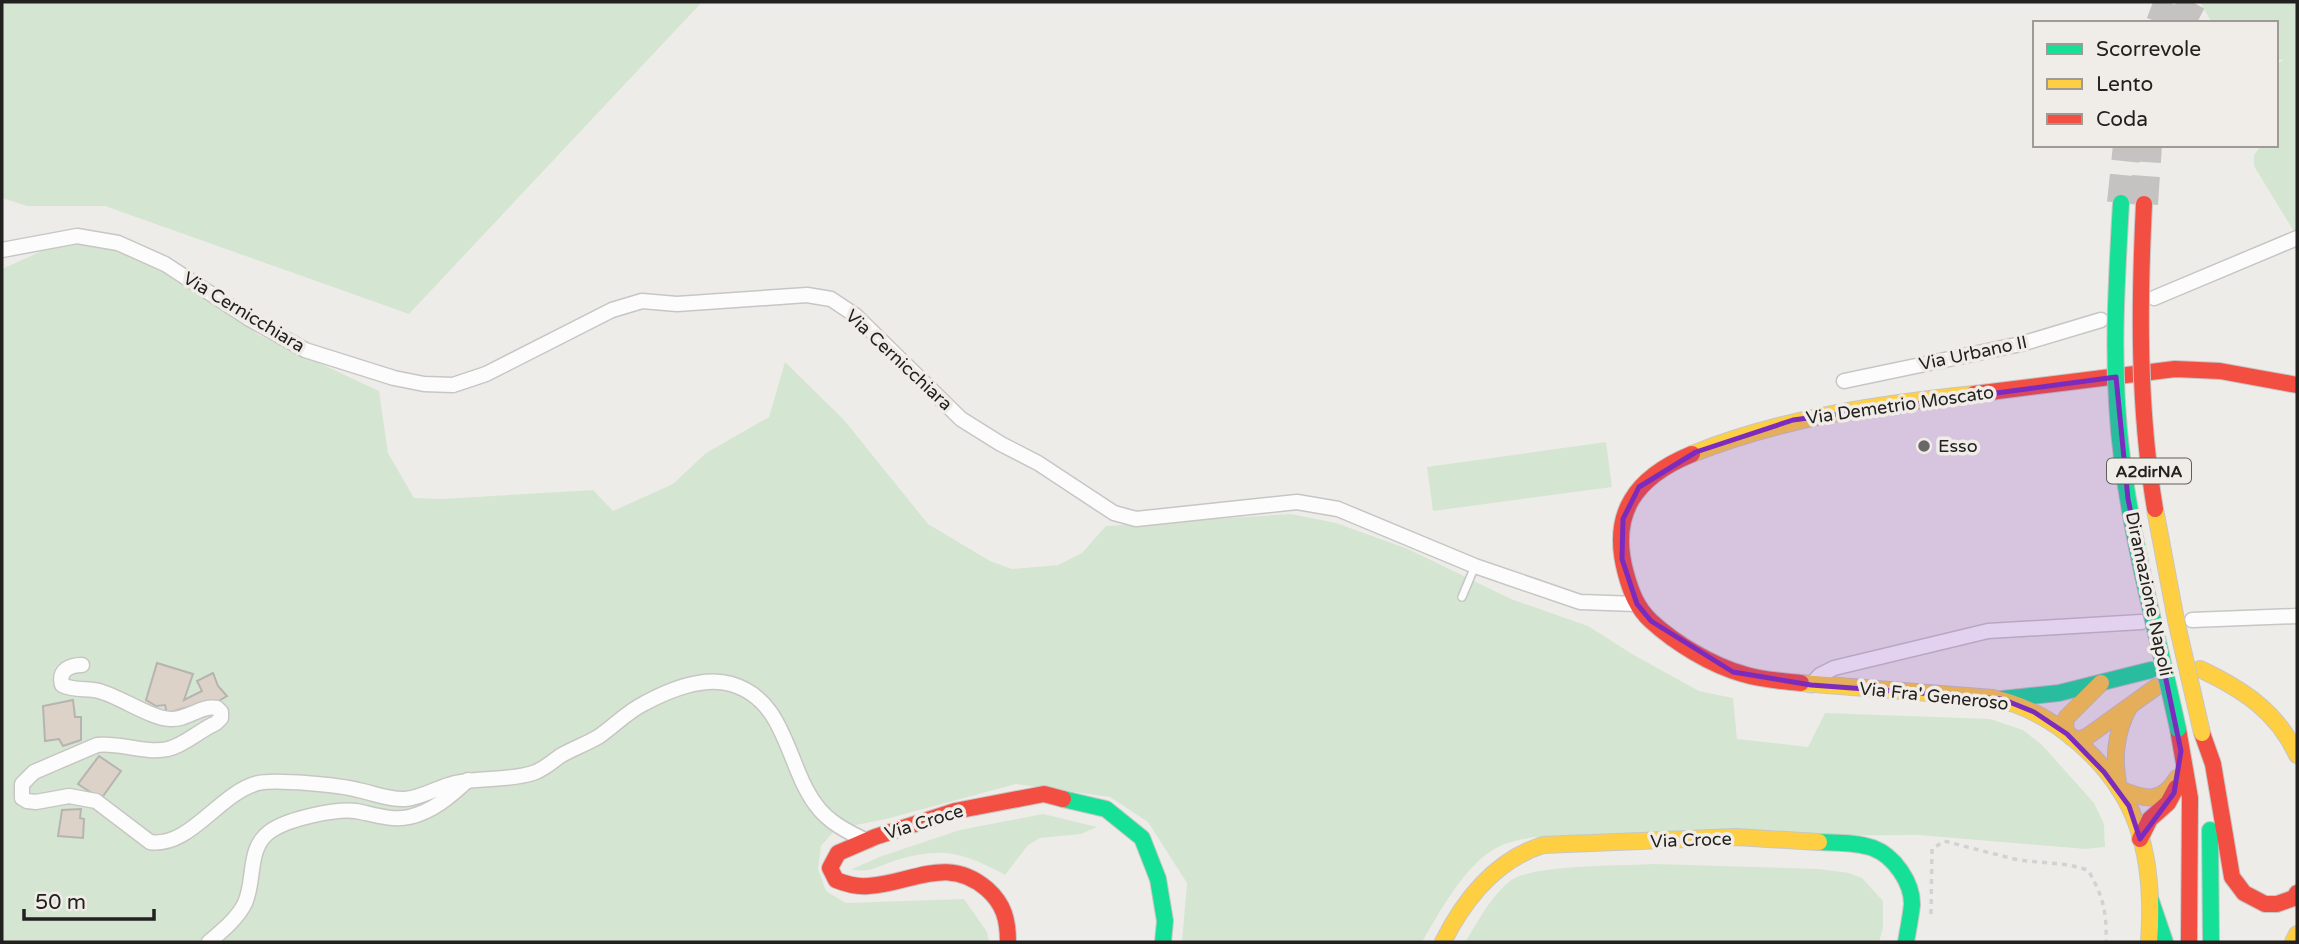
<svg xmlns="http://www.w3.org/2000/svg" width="2299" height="944" font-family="'Varela Round',sans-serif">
<rect width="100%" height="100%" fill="#eeece9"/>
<g fill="#d4e6d1">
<polygon points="2,2 702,2 409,314 105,206 27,206 2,198"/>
<polygon points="2200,2 2297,2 2296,235 2254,166 2254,155 2261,146 2276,145 2276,65 2283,60 2276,59 2276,23 2212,23"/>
<path d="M77,241l28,1 39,17 79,47 36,29 120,56 9,62 26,45 27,1 152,-9 20,21 60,-27 33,-31 63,-36 16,-55 59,58 84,104 62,37 22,8 46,-4 24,-12 24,-27 185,-12 45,9 72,26 103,50 77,27 44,28 67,37 34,7 4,41 71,8 17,-34 165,6 33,11 19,15 52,58 10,21 1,23 -19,2 -168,-14 -383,2c-9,2 -18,3 -27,6 -38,11 -67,67 -86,99h-240l5,-59 -39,-61 -38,-25 -94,-13 -130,35 -50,10 -15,17 -3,23 8,22 20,12 118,-4 23,33 2,10h-987v-673l51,-23z"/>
<polygon points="1606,442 1612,487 1433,511 1427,467"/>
<path d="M1043,814l54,13 -16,7 -41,4 -12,7 -23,30c-42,-23 -64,-29 -111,-14 -16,5 -26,13 -42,8l30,-13 78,-26z"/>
<path d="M1654,864l165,5 30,4 13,5 21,23v27l-4,14h-414c13,-20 25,-45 45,-61 21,-17 113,-15 144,-17z"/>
</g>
<g fill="#dcd2c8" stroke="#b6b4b2" stroke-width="2">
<polygon points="157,663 193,674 184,700 202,691 197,681 213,673 218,686 227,696 215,703 199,704 167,713 165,705 156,706 146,700"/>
<polygon points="73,700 75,717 81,717 81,740 63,746 59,739 45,741 43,706"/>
<polygon points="99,756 121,771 101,799 78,784"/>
<polygon points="81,809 80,818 84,819 83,838 58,836 62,810"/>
</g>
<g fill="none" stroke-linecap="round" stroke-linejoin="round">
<g stroke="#c5c3c1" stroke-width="28" stroke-dasharray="28 14" stroke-linecap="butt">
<polyline points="2160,23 2168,2"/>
<polyline points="2181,23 2192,2"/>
<polyline points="2121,203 2127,145"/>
<polyline points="2144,204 2148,145"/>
</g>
<g stroke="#c8c6c4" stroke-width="10">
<polyline id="lane" points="1462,597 1475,566"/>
</g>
<g stroke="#c8c6c4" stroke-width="17">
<g id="street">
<polyline points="2,250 77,236 118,243 165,264 248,318 305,350 394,378 424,384 453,385 486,374 612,310 642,301 677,304 807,295 831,299 855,315 961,419 1001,444 1038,463 1114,513 1136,519 1297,502 1338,509 1475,566 1580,602 1637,604"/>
<polyline points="2154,298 2297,238"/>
<polyline points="1844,381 2021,344 2101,320"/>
<polyline points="2192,620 2297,616"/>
<path d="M82,665c-12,0 -24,5 -20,20 12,6 25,3 37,6 22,6 51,27 71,28 18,1 30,-14 47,-11l4,4v6l-5,5c-16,7 -31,22 -48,26 -23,5 -48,-7 -71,-4l-63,27 -12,12v14l5,3 9,1 33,-6 27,5 54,41c40,6 69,-49 108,-59 18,-4 82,2 100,7 16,3 30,10 47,9 16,-1 33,-12 50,-16 26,-6 53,-2 78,-10 10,-3 19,-11 27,-17 12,-7 26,-12 38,-19 16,-11 30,-26 47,-34 24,-13 59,-27 86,-19 56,16 55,81 85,121 12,17 32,27 51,36"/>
<polyline points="1811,685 1820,675 1834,668 1988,631 2141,622"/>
<path d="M209,942c12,-10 29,-24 36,-39 11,-25 1,-56 27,-73 17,-11 64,-22 84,-19 16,3 36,10 53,6 23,-5 42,-21 59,-37"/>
</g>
</g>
<g stroke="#c8c6c4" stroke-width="18">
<g id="fast">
<polyline points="2002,699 2059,693 2151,670"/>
<polyline points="1063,799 1106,809 1142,838 1158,879 1165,921 1163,942"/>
<polyline points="2210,830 2211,942"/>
<path d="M1819,842c18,1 37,0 54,6 21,8 39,34 39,56 -1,12 -4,26 -6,38"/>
<polyline points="2150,898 2165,942"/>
</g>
</g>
<g stroke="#c8c6c4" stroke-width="18">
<g id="slow">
<path d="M1692,454c90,-36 186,-50 282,-60"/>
<path d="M2200,669c42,20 77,42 97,86"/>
<path d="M1801,683l192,15c62,13 123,68 144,127 13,37 15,78 12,117"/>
<polyline points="2101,683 2066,718 2065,730 2071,737 2079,740 2088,736 2156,687"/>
<path d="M2129,707c-14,27 -16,52 -10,82 25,10 42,16 58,-11"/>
<path d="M1443,942c22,-44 53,-82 100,-97l193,-8 83,5"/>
<polyline points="2293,942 2297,934"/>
</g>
</g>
<g stroke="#c8c6c4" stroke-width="18">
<g id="jam">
<polyline points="1974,394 2175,369 2220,371 2297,385"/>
<path d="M1692,454c-56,23 -83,59 -66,120 5,18 11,34 25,47 24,22 60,44 92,53 18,6 39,7 58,9"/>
<polyline points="2178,729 2190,798 2189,942"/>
<polyline points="2202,733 2213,764 2232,877 2244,893 2265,904 2277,904 2294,898 2297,893"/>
<polyline points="2140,839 2150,819 2168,803 2176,788"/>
<path d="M1008,942c0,-22 -4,-38 -21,-53 -40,-35 -76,-5 -119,-3 -11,1 -22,-2 -32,-6l-6,-12 8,-15 37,-16 80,-26 89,-17 19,5"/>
</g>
</g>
<path stroke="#d2d2d0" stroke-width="3.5" stroke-dasharray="5 5" stroke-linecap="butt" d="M1931,914l1,-65 12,-8 74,19 51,5 19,5c15,26 19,42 18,72"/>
<use href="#lane" stroke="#fcfcfc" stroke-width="7"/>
<use href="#street" stroke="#fcfcfc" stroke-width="14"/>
<use href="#fast" stroke="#16e098" stroke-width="16"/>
<use href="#slow" stroke="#ffcf43" stroke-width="16"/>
<use href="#jam" stroke="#f24e42" stroke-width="16"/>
<g stroke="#c8c6c4" stroke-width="18" stroke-linecap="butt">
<path id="fast-bridge" d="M2121,203c-5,85 -10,170 1,255 11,89 37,183 56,271"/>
</g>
<g stroke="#c8c6c4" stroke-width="18" stroke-linecap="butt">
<polyline id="slow-bridge" points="2155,509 2176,620 2202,733"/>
</g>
<g stroke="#c8c6c4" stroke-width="18" stroke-linecap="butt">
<path id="jam-bridge" d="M2144,204c-5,103 -6,203 11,305"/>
</g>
<use href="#fast-bridge" stroke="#16e098" stroke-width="16"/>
<use href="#slow-bridge" stroke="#ffcf43" stroke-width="16"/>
<use href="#jam-bridge" stroke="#f24e42" stroke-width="16"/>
</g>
<path fill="#7b2cbf" fill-opacity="0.2" stroke="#7b2cbf" stroke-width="5" stroke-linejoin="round" d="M2116,377l12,122 53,252 -7,42 -34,46 -11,-33 -25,-34 -37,-38 -33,-22 -32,-13 -191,-14 -78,-13 -82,-51 -14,-17 -15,-45 1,-40 16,-32 57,-35 97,-32z"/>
<circle fill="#696866" stroke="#f0ece7" stroke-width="2.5" cx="1924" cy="446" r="7"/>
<g text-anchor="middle" stroke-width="7" stroke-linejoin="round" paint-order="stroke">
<rect fill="#f0ece7" stroke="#605e5b" stroke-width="2" x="2107" y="458.5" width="84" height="25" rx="5"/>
<g font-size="16" font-weight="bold" fill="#22211f">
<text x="2149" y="477">A2dirNA</text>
</g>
<g font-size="18" fill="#22211f" stroke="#f0ece7">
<text transform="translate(244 312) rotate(31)" y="6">Via Cernicchiara</text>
<text transform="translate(1973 353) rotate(-12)" y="6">Via Urbano II</text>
<text transform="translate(899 360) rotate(43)" y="6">Via Cernicchiara</text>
<text transform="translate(1900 405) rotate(-8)" y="6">Via Demetrio Moscato</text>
<text transform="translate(2149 594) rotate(78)" y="6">Diramazione Napoli</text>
<text transform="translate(1934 696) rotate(6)" y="6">Via Fra' Generoso</text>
<text transform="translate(924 822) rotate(-17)" y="6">Via Croce</text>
<text transform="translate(1691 840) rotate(-2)" y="6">Via Croce</text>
</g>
<g font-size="18" fill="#22211f" stroke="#f0ece7" text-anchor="start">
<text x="1938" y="452">Esso</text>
</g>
</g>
<rect width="2299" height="944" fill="none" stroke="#22211f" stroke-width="7"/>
<rect x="2033" y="21" width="245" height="126" fill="#f0ece7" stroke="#9e9b97" stroke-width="2"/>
<rect x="2047" y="44" width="35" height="10" fill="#16e098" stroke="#9e9b97" stroke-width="2"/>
<text x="2096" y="56" font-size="21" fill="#22211f">Scorrevole</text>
<rect x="2047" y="79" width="35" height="10" fill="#ffcf43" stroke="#9e9b97" stroke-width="2"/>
<text x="2096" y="91" font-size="21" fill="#22211f">Lento</text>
<rect x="2047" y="114" width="35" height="10" fill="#f24e42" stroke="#9e9b97" stroke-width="2"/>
<text x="2096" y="126" font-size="21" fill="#22211f">Coda</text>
<path d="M24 909v10h130v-10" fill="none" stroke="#22211f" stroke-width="3.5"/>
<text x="35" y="909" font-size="21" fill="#22211f" stroke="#f0ece7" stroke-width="5" paint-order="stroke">50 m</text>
</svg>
